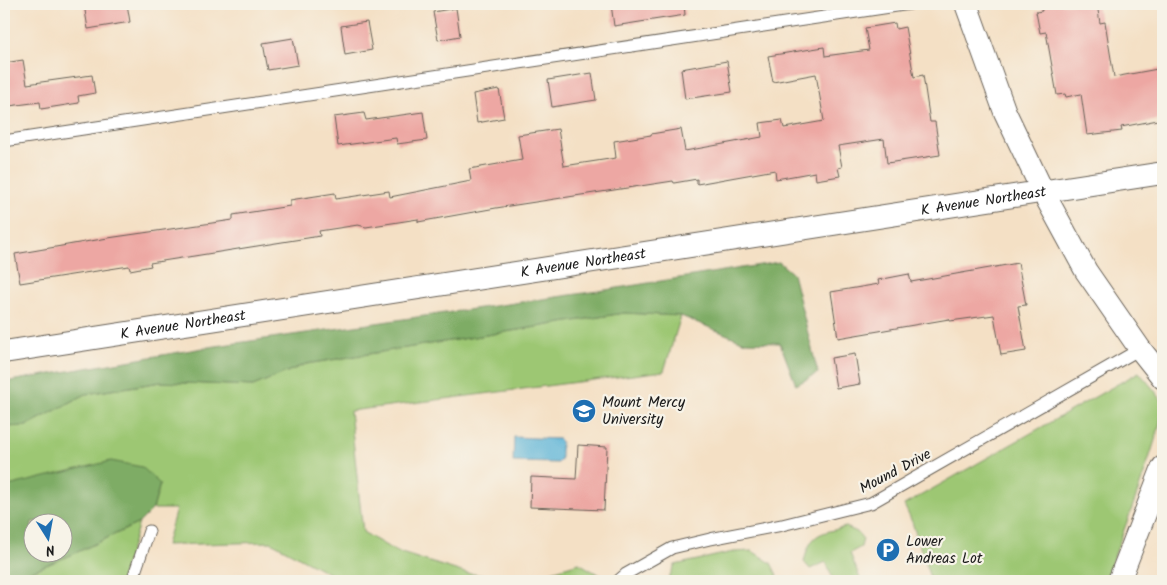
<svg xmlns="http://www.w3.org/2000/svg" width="1167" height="585" font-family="Kalam,sans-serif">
<rect width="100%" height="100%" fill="#f7f3e8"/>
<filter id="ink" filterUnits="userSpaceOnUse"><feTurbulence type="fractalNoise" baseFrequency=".02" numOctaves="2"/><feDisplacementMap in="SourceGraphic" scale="10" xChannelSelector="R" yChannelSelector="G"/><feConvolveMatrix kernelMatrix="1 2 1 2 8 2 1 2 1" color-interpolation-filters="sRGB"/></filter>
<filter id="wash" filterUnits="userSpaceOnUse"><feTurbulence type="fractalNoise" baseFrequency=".0096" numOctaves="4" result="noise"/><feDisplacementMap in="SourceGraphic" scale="20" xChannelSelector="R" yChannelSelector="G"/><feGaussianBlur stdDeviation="1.12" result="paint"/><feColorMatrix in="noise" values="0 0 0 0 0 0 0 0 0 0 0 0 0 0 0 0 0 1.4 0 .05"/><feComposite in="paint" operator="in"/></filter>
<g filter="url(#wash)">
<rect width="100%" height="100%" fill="#f4e0c5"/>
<g fill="#9dc773" stroke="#5c7248">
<polygon points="624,313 681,316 664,371 350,411 363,532 395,551 465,573 507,578 542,574 579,563 601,576 596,581 343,581 271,542 166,545 176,509 153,509 160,484 4,487 4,427 26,426 86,394 161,382 253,386 306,364"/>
<path d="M1139,372c7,9 19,21 24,31 4,15 -49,154 -58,178h-174l-19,-59 -8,-17z"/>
<polygon points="139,523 121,581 4,581 4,576 22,575 71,555"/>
<path d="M846,527l11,5 6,7 -2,8 -11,6 11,28h-27l-8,-19 -16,7 -6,-7c7,-30 15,-28 42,-35z"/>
<polygon points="752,551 771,563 780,581 670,581 669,577 675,565 733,552"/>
</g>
<g fill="#7eac65" stroke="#4d6440" fill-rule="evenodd">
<polygon points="779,262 793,274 818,373 796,385 780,343 745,342 681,316 624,313 306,364 253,386 161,382 86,394 26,426 4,427 4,382 209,347 605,290"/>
<path d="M111,461l31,6 18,17 -7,25 -14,14 -68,32 -49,20 -18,1v-89zM32,522h30v30h-30z"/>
</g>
<polygon fill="#5ab3d7" stroke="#3b687a" points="514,437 559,439 561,442 561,460 558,463 513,462"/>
<g id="blocks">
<g fill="#eda7a3">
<polygon points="84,4 127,4 130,22 88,29"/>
<polygon points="611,4 684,4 685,15 614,26"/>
<polygon points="1041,4 1097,4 1100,23 1105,22 1114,77 1163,68 1163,119 1121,127 1122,131 1087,135 1081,94 1066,97 1065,94 1057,95 1046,32 1040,33 1036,12 1042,11"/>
<polygon points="456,8 460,36 438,40 433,12"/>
<polygon points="367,22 372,50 345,55 341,26"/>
<polygon points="895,23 896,29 905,27 914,77 923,75 930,122 935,122 940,155 887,163 884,139 838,146 842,167 838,168 840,176 816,180 815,172 776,179 775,170 697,184 697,179 674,183 673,181 496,208 418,222 418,219 366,227 358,225 319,231 320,236 150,263 151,266 130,270 129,266 20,283 15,254 108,238 233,220 233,215 290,206 290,200 335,193 336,199 389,191 390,197 471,181 469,169 522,160 518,135 558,129 564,166 616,158 614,141 651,135 651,134 681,129 685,151 762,137 760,123 782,120 784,128 824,121 816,74 773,82 768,56 824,47 825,56 869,50 865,28"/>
<polygon points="293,38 298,65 268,70 263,43"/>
<polygon points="23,60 27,84 92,75 95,93 78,96 79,103 41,109 40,102 9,106 4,63"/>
<polygon points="727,61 732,92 685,99 681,69"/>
<polygon points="592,73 596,100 552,107 548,80"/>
<polygon points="499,89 504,118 477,123 473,94"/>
<polygon points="423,112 427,140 397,144 396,138 338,146 334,117 364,113 366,120"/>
<polygon points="1018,263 1026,305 1018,306 1026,351 1001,355 994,315 950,321 949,319 838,338 831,292 879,284 878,280 909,274 911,282"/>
<polygon points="855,354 860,384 836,388 831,358"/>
<polygon points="578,445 607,447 604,510 530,507 531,477 576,479"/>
</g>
</g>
</g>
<g filter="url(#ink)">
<use href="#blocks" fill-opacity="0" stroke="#686157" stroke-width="1"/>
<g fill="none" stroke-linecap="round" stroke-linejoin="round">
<g stroke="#686157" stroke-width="13">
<g id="lane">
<polyline points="4,141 910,4"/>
<polyline points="132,581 149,531"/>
<polyline points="618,581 626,574 672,548 710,539 782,525 871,503 1140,349"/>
</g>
</g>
<g stroke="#686157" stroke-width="24">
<g id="street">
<polyline points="966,4 1005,112 1043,192 1086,271 1140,349 1163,378"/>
<path id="s1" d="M4,352l1159,-179"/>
<polyline points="1119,581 1163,467"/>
</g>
</g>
<use href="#lane" stroke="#fff" stroke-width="11"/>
<use href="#street" stroke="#fff" stroke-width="22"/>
</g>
</g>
<defs>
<g id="university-disc" transform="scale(1.25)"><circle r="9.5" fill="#1f6fb2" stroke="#f7f3e8"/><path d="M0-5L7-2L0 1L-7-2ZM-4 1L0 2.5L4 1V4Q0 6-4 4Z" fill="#fff"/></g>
<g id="parking-disc" transform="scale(1.25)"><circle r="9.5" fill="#1f6fb2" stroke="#f7f3e8"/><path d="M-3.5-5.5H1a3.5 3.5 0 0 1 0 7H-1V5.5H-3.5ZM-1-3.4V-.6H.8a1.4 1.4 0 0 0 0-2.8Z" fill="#fff"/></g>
</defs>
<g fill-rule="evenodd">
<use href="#university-disc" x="584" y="411"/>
<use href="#parking-disc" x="888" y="550"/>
</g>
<g text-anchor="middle" stroke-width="4.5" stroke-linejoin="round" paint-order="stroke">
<g font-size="15" fill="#1c1c1c" stroke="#f7f3e8">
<text dy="5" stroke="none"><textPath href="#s1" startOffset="991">K Avenue Northeast</textPath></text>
<text dy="5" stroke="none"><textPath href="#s1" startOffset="586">K Avenue Northeast</textPath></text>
<text dy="5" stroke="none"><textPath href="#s1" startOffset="181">K Avenue Northeast</textPath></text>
<text transform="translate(895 471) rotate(-28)" y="5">Mound Drive</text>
</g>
<g font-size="15" fill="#1c1c1c" stroke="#f7f3e8" text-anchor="start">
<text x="602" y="407">Mount Mercy<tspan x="602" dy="17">University</tspan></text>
<text x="906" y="546">Lower<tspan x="906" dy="17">Andreas Lot</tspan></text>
</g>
</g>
<rect width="1167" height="585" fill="none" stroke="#f7f3e8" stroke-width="20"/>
<g transform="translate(48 538) rotate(169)"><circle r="24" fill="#f7f3e8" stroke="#9f9d96"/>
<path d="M0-4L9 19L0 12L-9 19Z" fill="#1f6fb2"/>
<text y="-8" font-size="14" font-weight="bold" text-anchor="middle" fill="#1c1c1c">N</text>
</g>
</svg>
